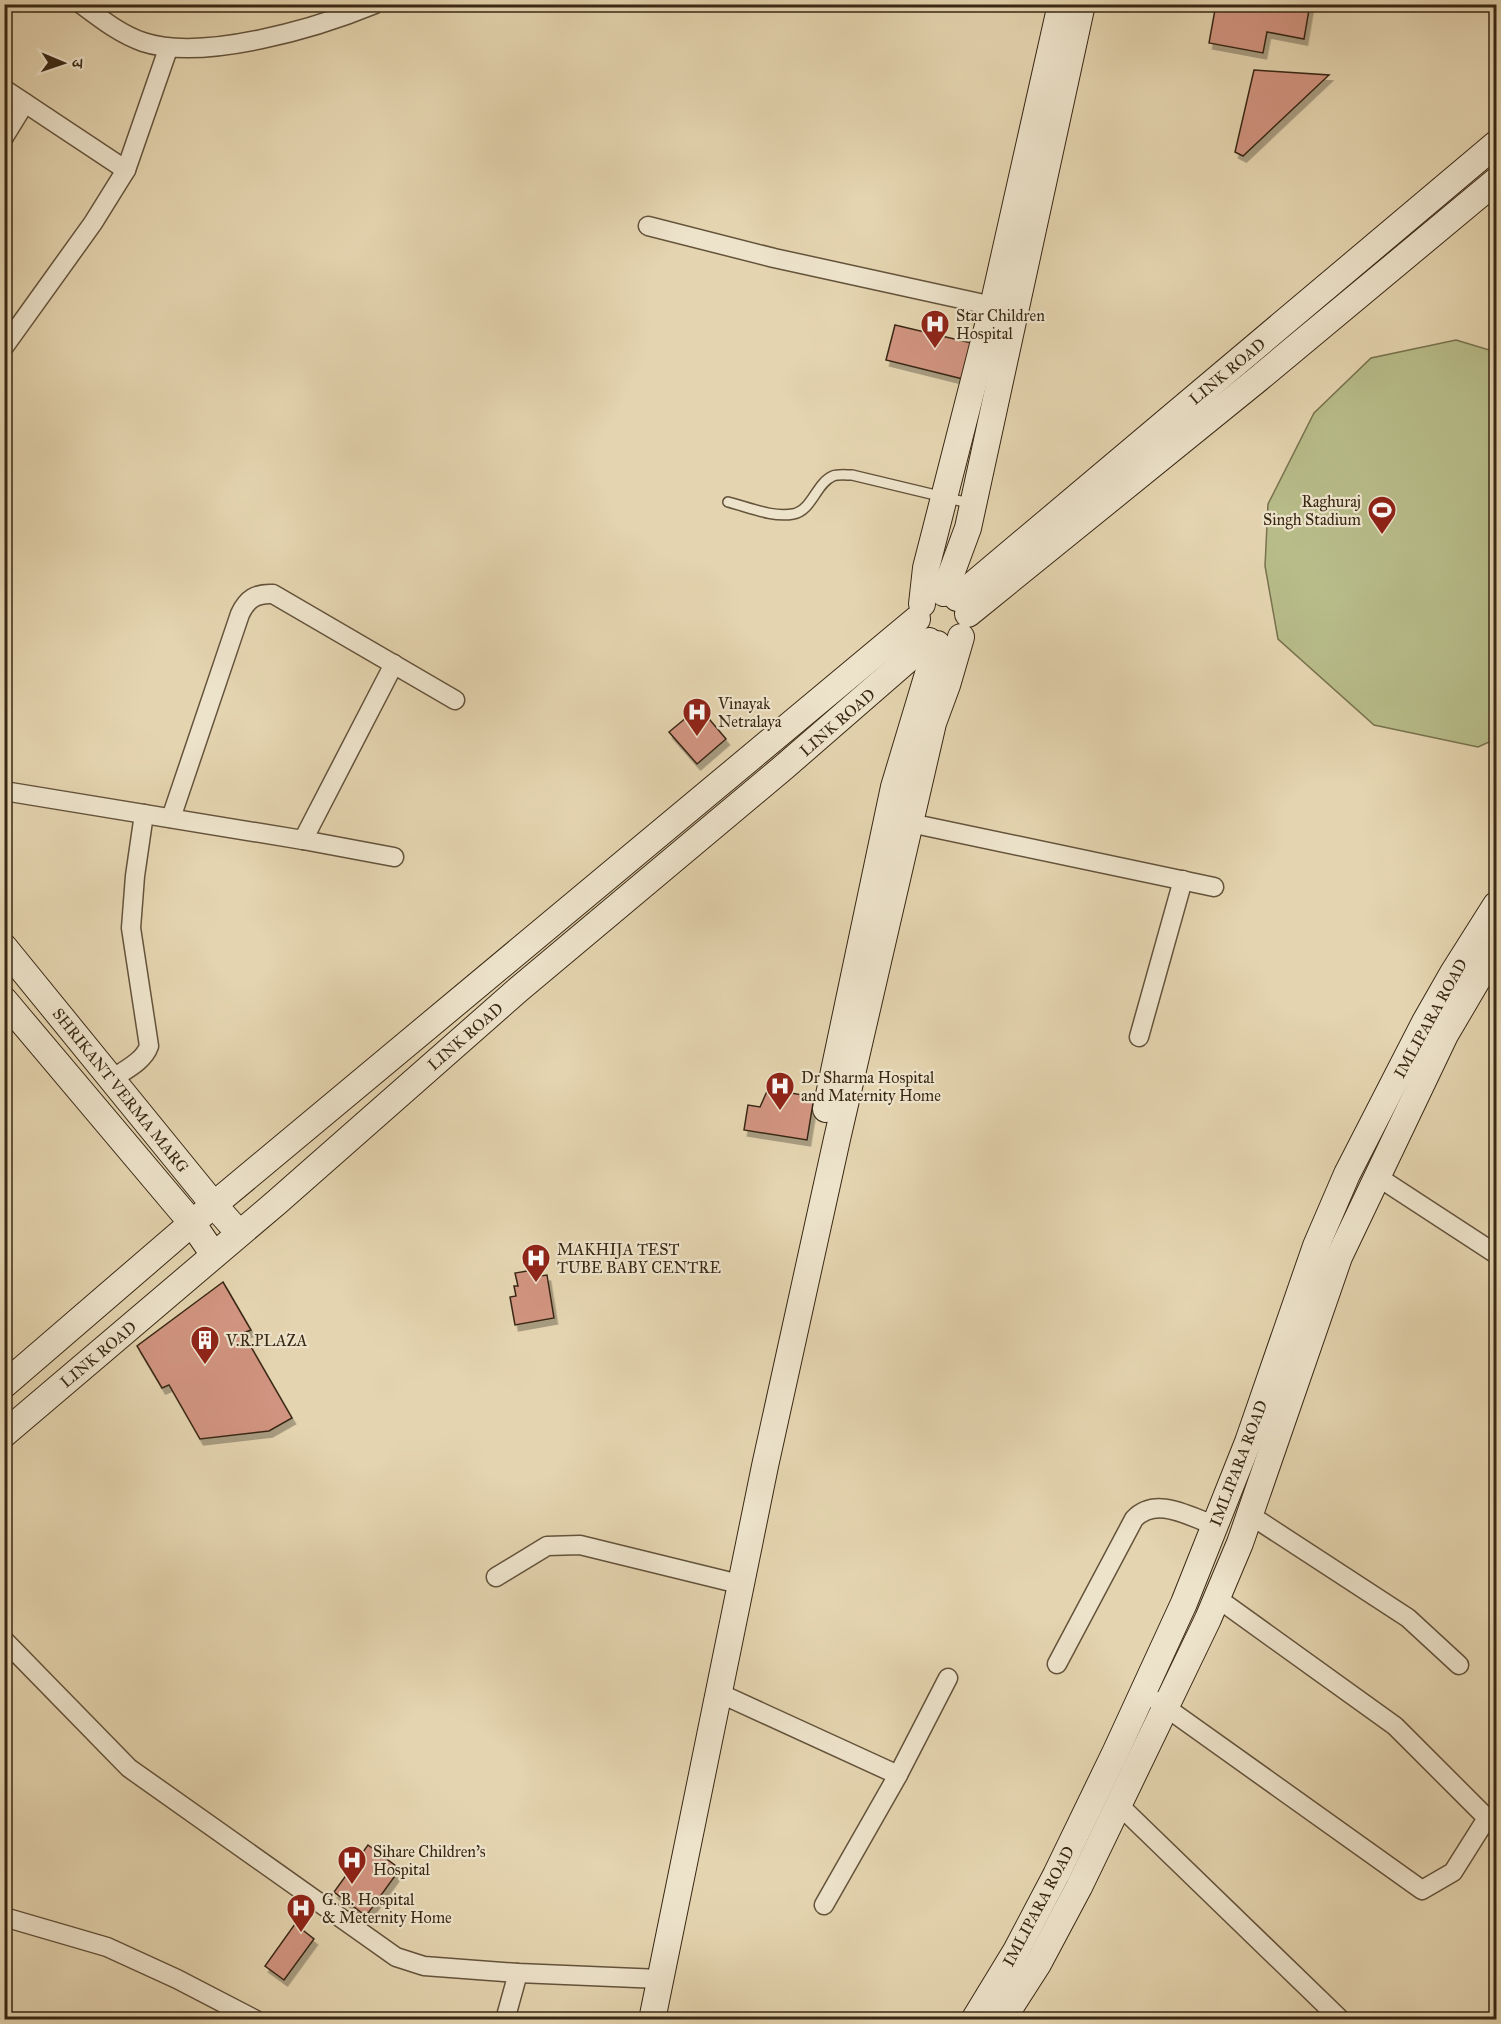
<svg xmlns="http://www.w3.org/2000/svg" width="1501" height="2024" font-family="'IM FELL Great Primer','Noto Serif Devanagari',serif">
<defs>
<filter id="shadow"><feDropShadow dx="3.5" dy="6" stdDeviation="0" flood-color="#0004"/></filter>
</defs>
<rect width="100%" height="100%" fill="#e4d4af"/>
<filter id="stains"><feTurbulence type="fractalNoise" baseFrequency=".00333" numOctaves="4"/><feColorMatrix values="0 0 0 0 .2 0 0 0 0 .09 0 0 0 0 .02 0 0 0 .5 -.17"/></filter>
<radialGradient id="worn" r=".72"><stop offset=".6" stop-color="#630" stop-opacity="0"/><stop offset="1" stop-color="#630" stop-opacity=".3"/></radialGradient>
<polygon fill="#b7bc89" stroke="#78724e" stroke-width="1.5" points="1456,340 1496,352 1496,739 1478,747 1374,725 1278,639 1265,566 1268,504 1314,413 1371,358"/>
<g fill="#d19480" stroke="#392814" stroke-width="1.5" filter="url(#shadow)">
<polygon points="1216,4 1310,4 1304,39 1267,32 1263,53 1209,43"/>
<polygon points="1254,70 1329,75 1243,156 1235,152"/>
<polygon points="895,325 980,345 971,381 886,360"/>
<polygon points="699,707 726,739 697,764 669,732"/>
<polygon points="768,1089 814,1097 807,1140 744,1130 748,1105 760,1107"/>
<polygon points="533,1270 534,1277 547,1275 554,1318 515,1325 510,1297 516,1296 514,1286 518,1286 515,1273"/>
<polygon points="223,1282 251,1330 243,1333 292,1418 269,1431 200,1439 169,1385 162,1388 137,1346"/>
<polygon points="368,1845 400,1869 366,1916 334,1892"/>
<polygon points="295,1924 314,1939 284,1980 265,1966"/>
</g>
<g fill="none" stroke-linecap="round" stroke-linejoin="round">
<g stroke="#64533b" stroke-width="12">
<path id="lane" d="M728,502c20,5 45,16 65,12 19,-3 23,-31 40,-38 5,-2 13,-1 19,-1l121,29"/>
</g>
<g stroke="#64533b" stroke-width="21">
<g id="street">
<path d="M81,4c20,15 39,30 62,38 60,20 174,-14 232,-38"/>
<polyline points="4,89 126,170"/>
<polyline points="4,137 25,103"/>
<polyline points="648,226 774,258 993,306"/>
<polyline points="4,347 93,223 126,170 168,49"/>
<polyline points="4,791 303,840 394,857"/>
<path d="M171,818l69,-204c7,-15 16,-21 33,-20l182,106"/>
<polyline points="910,823 1214,887"/>
<polyline points="303,840 394,664"/>
<polyline points="1139,1037 1183,880"/>
<path d="M112,1079c13,-9 32,-18 37,-33l-18,-118 4,-52 9,-62"/>
<polyline points="1378,1177 1496,1254"/>
<polyline points="1250,1515 1408,1618 1459,1665"/>
<polyline points="496,1577 547,1546 580,1545 727,1581"/>
<polyline points="4,1640 129,1768 396,1957 424,1966 518,1973 660,1979"/>
<path d="M1057,1664l77,-145c22,-23 54,-3 80,6"/>
<polyline points="719,1693 898,1775"/>
<polyline points="1157,1701 1422,1890 1453,1872 1487,1818 1395,1726 1217,1598"/>
<polyline points="1119,1805 1341,2020"/>
<polyline points="824,1905 898,1775 948,1678"/>
<polyline points="4,1917 107,1947 177,1979 256,2020"/>
<polyline points="505,2020 518,1973"/>
</g>
</g>
<g stroke="#392814" stroke-width="28">
<g id="secondary">
<polyline points="944,593 968,528 1082,4"/>
<polyline points="957,598 1496,144"/>
<polyline points="922,604 926,568 993,306 1061,4"/>
<polyline points="968,614 1258,379 1496,181"/>
<polyline points="4,947 214,1205 239,1233"/>
<polyline points="4,1000 192,1223 214,1255"/>
<polyline points="826,1109 894,787 937,644"/>
<polyline points="4,1385 192,1223 917,619"/>
<polyline points="4,1434 277,1202 519,989 784,767 929,641"/>
<polyline points="652,2020 765,1466 837,1139 933,723 947,685 961,637"/>
<polyline points="974,2020 1016,1951 1056,1875 1116,1751 1184,1603 1248,1442 1316,1246 1347,1174 1425,1022 1453,973 1496,905"/>
<polyline points="1002,2020 1038,1964 1079,1887 1208,1619 1240,1543 1339,1257 1445,1035 1496,948"/>
</g>
</g>
<use href="#lane" stroke="#ede3cb" stroke-width="9"/>
<use href="#street" stroke="#ede3cb" stroke-width="18"/>
<use href="#secondary" stroke="#ede3cb" stroke-width="26"/>
</g>
<defs>
<g id="hospital-pin" transform="scale(1.5)"><path d="M0 17L-7.5 6A9.5 9.5 0 1 1 7.5 6Z" fill="#8f2418" stroke="#ede3cb"/><path d="M-5-5h3v3.5h4V-5h3V5h-3V1.5h-4V5h-3Z" fill="#fff"/></g>
<g id="stadium-pin" transform="scale(1.5)"><path d="M0 17L-7.5 6A9.5 9.5 0 1 1 7.5 6Z" fill="#8f2418" stroke="#ede3cb"/><path d="M0-5a6.5 5 0 1 0 0 10a6.5 5 0 1 0 0-10ZM-3.5-1.8h7v3.6h-7Z" fill="#fff"/></g>
<g id="building-pin" transform="scale(1.5)"><path d="M0 17L-7.5 6A9.5 9.5 0 1 1 7.5 6Z" fill="#8f2418" stroke="#ede3cb"/><path d="M-4-6H4V6H1V3H-1V6H-4ZM-2.5-4.3h1.7v1.8h-1.7ZM.8-4.3h1.7v1.8H.8ZM-2.5-1h1.7V.8h-1.7ZM.8-1h1.7V.8H.8Z" fill="#fff"/></g>
</defs>
<g fill-rule="evenodd">
<use href="#hospital-pin" x="935" y="324"/>
<use href="#stadium-pin" x="1382" y="510"/>
<use href="#hospital-pin" x="697" y="712"/>
<use href="#hospital-pin" x="780" y="1086"/>
<use href="#hospital-pin" x="536" y="1258"/>
<use href="#building-pin" x="205" y="1340"/>
<use href="#hospital-pin" x="352" y="1860"/>
<use href="#hospital-pin" x="301" y="1908"/>
</g>
<g text-anchor="middle" stroke-width="4.5" stroke-linejoin="round" paint-order="stroke">
<g font-size="16" fill="#392814" stroke="#ede3cb" text-anchor="start">
<text x="956" y="321">Star Children<tspan x="956" dy="18">Hospital</tspan></text>
<text x="1361" y="507" text-anchor="end">Raghuraj<tspan x="1361" dy="18">Singh Stadium</tspan></text>
<text x="718" y="709">Vinayak<tspan x="718" dy="18">Netralaya</tspan></text>
<text x="801" y="1083">Dr Sharma Hospital<tspan x="801" dy="18">and Maternity Home</tspan></text>
<text x="557" y="1255">MAKHIJA TEST<tspan x="557" dy="18">TUBE BABY CENTRE</tspan></text>
<text x="226" y="1346">V.R.PLAZA</text>
<text x="373" y="1857">Sihare Children's<tspan x="373" dy="18">Hospital</tspan></text>
<text x="322" y="1905">G. B. Hospital<tspan x="322" dy="18">&amp; Meternity Home</tspan></text>
</g>
<g font-size="16" fill="#392814" stroke="#ede3cb">
<text transform="translate(1227 371) rotate(-40)" y="6">LINK ROAD</text>
<text transform="translate(837 722) rotate(-41)" y="6">LINK ROAD</text>
<text transform="translate(1430 1018) rotate(-61)" y="6">IMLIPARA ROAD</text>
<text transform="translate(465 1036) rotate(-41)" y="6">LINK ROAD</text>
<text transform="translate(121 1090) rotate(51)" y="6">SHRIKANT VERMA MARG</text>
<text transform="translate(98 1354) rotate(-40)" y="6">LINK ROAD</text>
<text transform="translate(1238 1463) rotate(-69)" y="6">IMLIPARA ROAD</text>
<text transform="translate(1038 1906) rotate(-62)" y="6">IMLIPARA ROAD</text>
</g>
</g>
<rect width="1501" height="2024" fill="none" stroke="#e4d4af" stroke-width="24"/>
<rect x="6" y="6" width="1489" height="2012" fill="none" stroke="#392814" stroke-width="3"/>
<rect x="12" y="12" width="1477" height="2000" fill="none" stroke="#392814" stroke-width="1.5"/>
<g transform="translate(63 63) rotate(92)" stroke="#ede3cb" stroke-width="4.5" paint-order="stroke">
<path d="M0-4.5L10 22L0 15L-10 22Z" fill="#392814"/>
<text y="-9" font-size="16" font-weight="bold" text-anchor="middle" fill="#392814">उ</text>
</g>
<rect width="100%" height="100%" filter="url(#stains)"/>
<rect width="100%" height="100%" fill="url(#worn)"/>
</svg>
